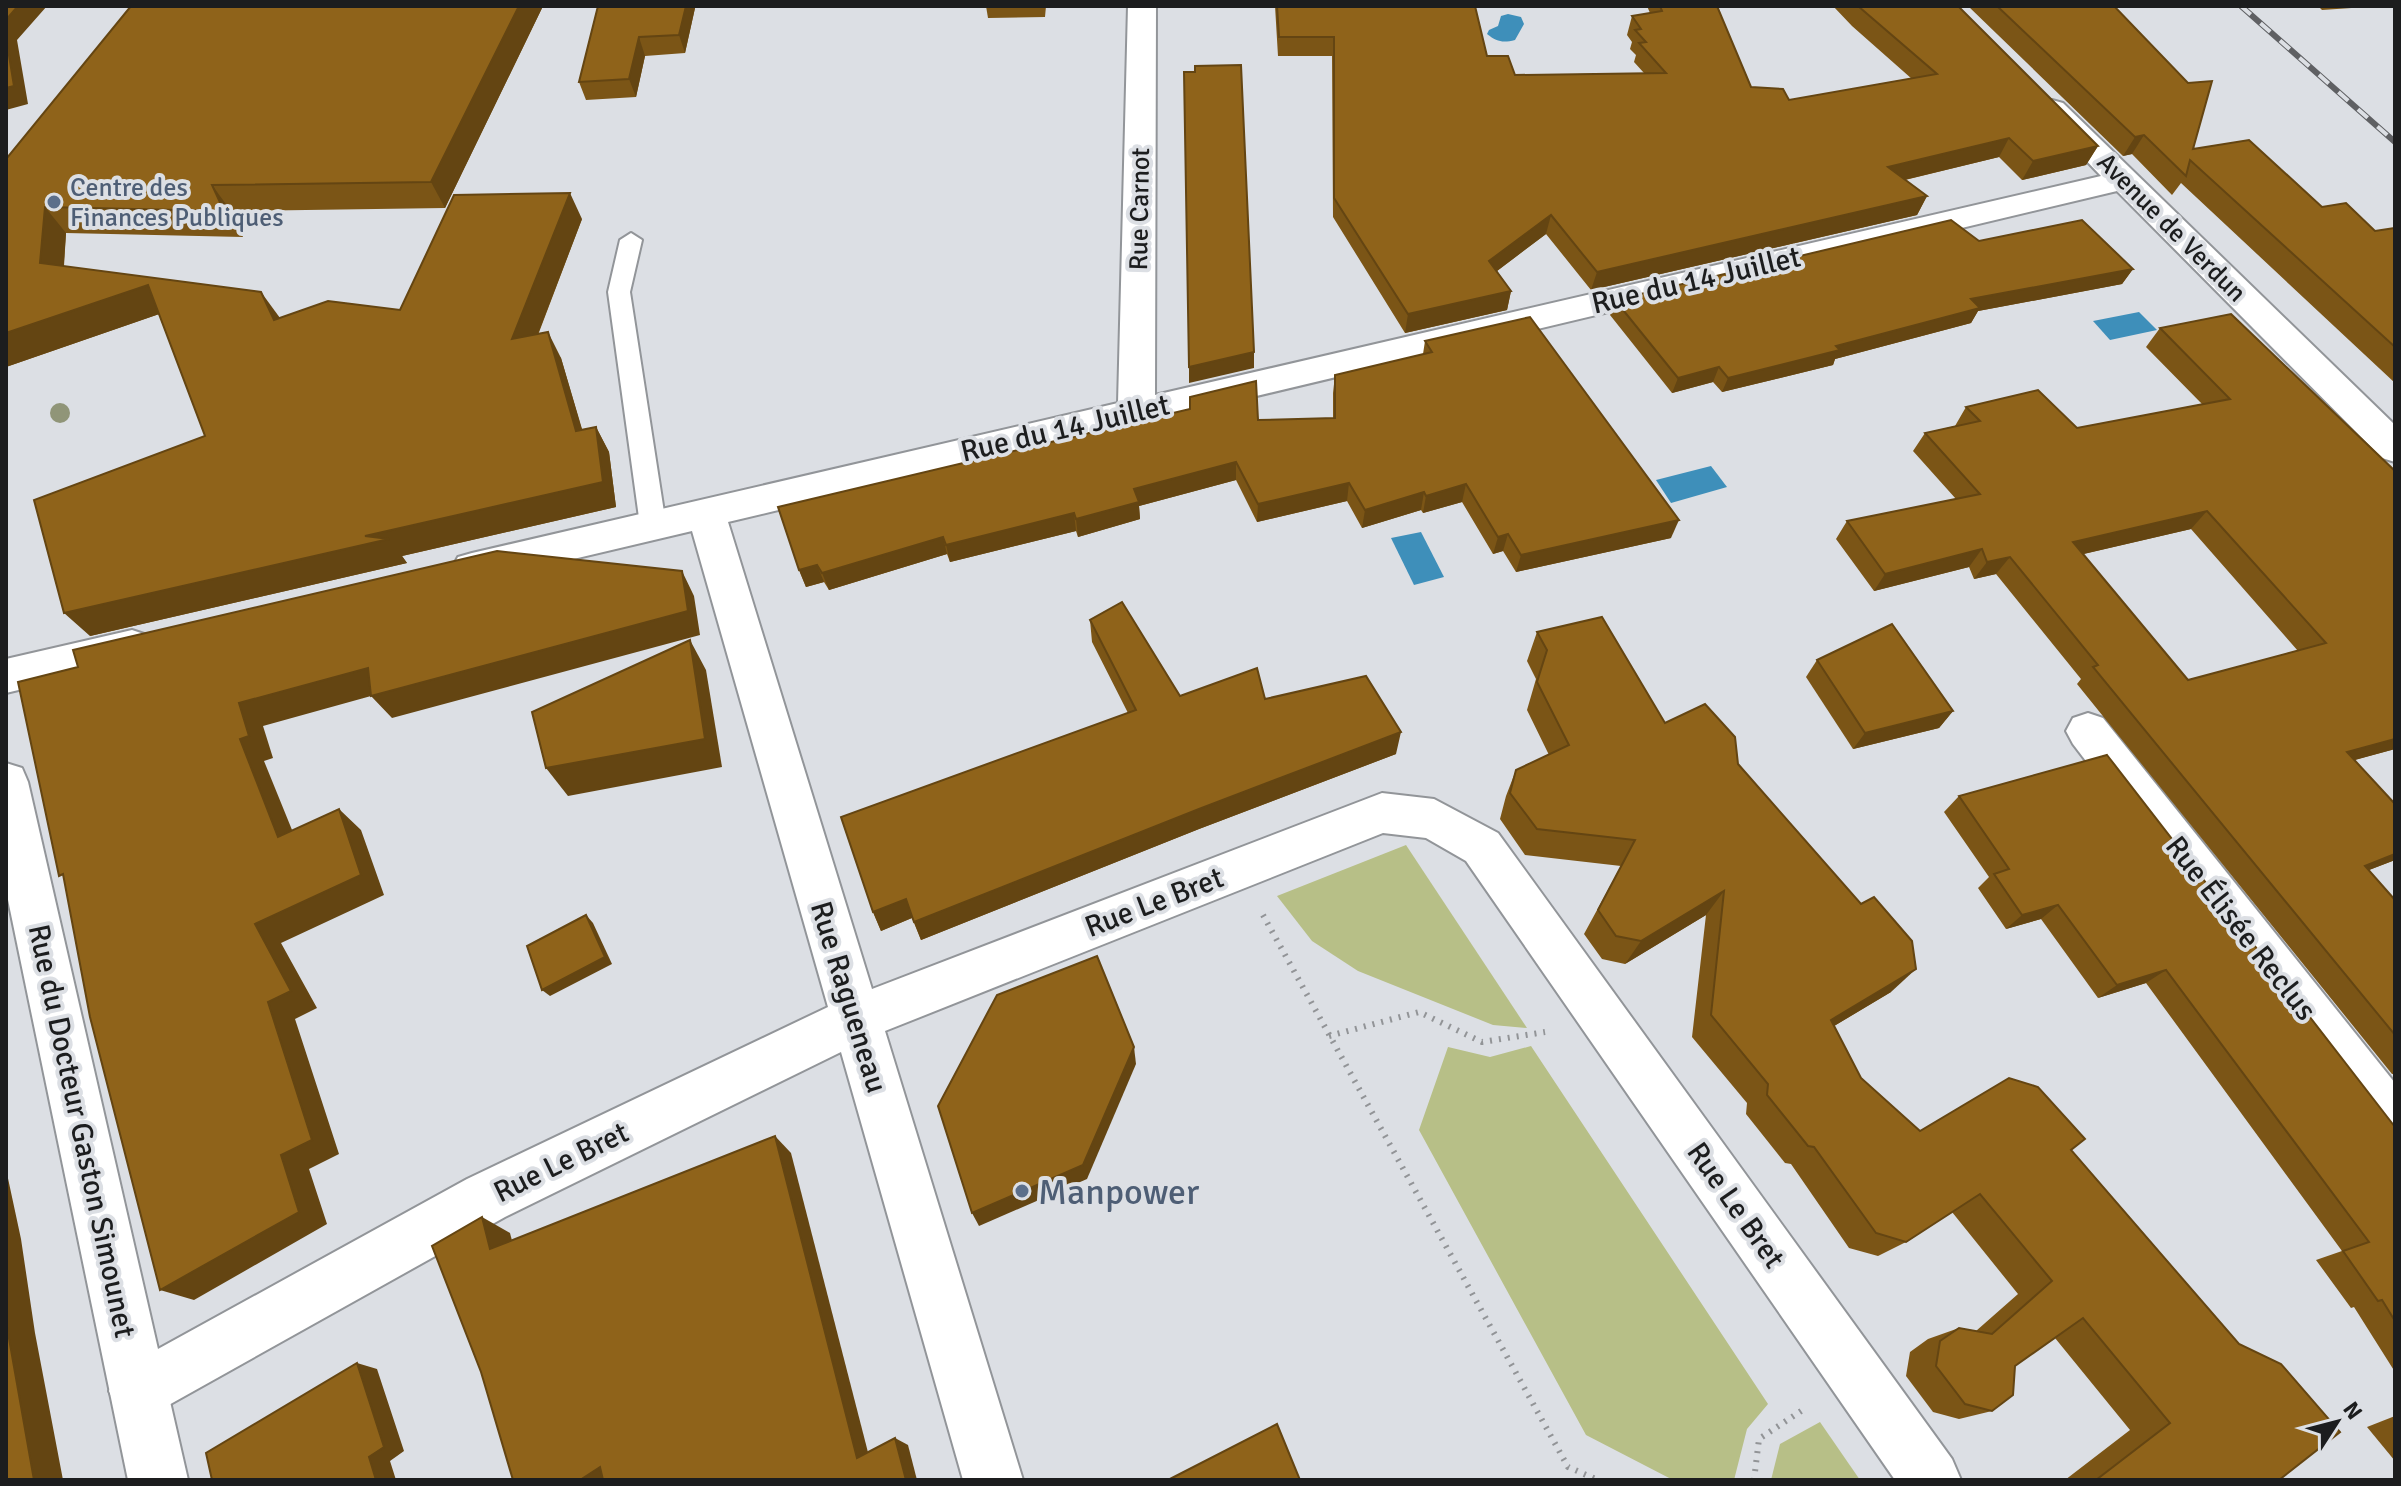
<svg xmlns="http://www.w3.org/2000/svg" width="2401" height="1486" font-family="Signika,sans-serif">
<rect width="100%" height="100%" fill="#dcdfe4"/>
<g fill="#b7bf87">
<polygon points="1406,845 1527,1028 1493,1025 1358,971 1312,941 1277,896"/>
<polygon points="1531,1046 1768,1404 1747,1429 1734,1480 1673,1480 1586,1435 1419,1130 1448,1047 1490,1057"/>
<polygon points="1820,1422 1860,1480 1771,1480 1780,1444"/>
</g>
<g fill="#3e8fba">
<path d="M1508,14l13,3 3,7 -9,16c-12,3 -18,2 -28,-6l2,-4 9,-4 3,-10z"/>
<polygon points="2139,312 2157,330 2110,340 2093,321"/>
<polygon points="1711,466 1727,487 1671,503 1656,480"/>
<polygon points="1421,532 1444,577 1414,585 1391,538"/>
</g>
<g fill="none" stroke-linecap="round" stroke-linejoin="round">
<g stroke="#929599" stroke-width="4">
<polygon id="lane" points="631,233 642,240 630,292 666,525 662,532 653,534 644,532 640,525 608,292 620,240"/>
</g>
<g stroke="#929599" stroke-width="4">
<g id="street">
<polygon points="1128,6 1156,6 1155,395 2101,176 2037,109 2041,103 2052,100 2063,103 2395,425 2395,462 2382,458 2117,191 728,522 872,989 1382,793 1434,799 1498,833 1952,1459 1961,1480 1895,1480 1466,861 1426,838 1383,833 885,1031 1023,1480 963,1480 841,1052 505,1217 158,1411 138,1420 118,1411 109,1391 118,1371 467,1179 828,1007 692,531 472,583 458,579 452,568 458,557 472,553 1118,403"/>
<polygon points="132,630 147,635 153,647 147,659 6,693 6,659"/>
<polygon points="2088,713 2103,718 2395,1083 2395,1151 2377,1143 2073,744 2066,731 2073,718"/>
</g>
</g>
<g stroke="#929599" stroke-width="4">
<polygon id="secondary" points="6,763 22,768 28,782 188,1480 128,1480 6,890"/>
</g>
<g stroke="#929497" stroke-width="6" stroke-dasharray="2 7" stroke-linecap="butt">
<polyline points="1263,915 1568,1467 1598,1480"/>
<polyline points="1329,1036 1419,1012 1482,1042 1545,1032"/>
<polyline points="1754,1480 1759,1439 1807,1407"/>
</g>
<use href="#lane" fill="#fff" fill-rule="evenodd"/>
<use href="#street" fill="#fff" fill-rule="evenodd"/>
<use href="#secondary" fill="#fff" fill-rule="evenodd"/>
<g stroke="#5f6063" stroke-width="6">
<polyline id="rail" points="2241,6 2395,142"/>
</g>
<use href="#rail" stroke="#dcdfe4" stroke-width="4" stroke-dasharray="13" stroke-linecap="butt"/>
</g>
<circle fill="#909578" cx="60" cy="413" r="10"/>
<g fill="#7b5516" fill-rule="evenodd">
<polygon points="543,6 445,208 231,211 243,237 66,233 64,266 280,318 400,310 582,219 538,335 561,358 582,430 596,427 609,452 616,507 402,556 407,563 90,636 205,436 159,314 6,367 6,159"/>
<polygon points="598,6 706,6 705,8 695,8 685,53 645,56 636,97 586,100 579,82"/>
<polygon points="986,6 1046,6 1045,17 988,18"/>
<polygon points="1275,6 1475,6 1487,56 1515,75 1644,73 1634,62 1636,55 1630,49 1632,42 1627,35 1632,16 1650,13 1647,6 1660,6 1751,87 1789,100 1912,79 1852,26 1833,6 1958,6 2098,146 2086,165 2022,180 1999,157 1905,180 1927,196 1917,215 1591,290 1546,234 1497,271 1511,291 1507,310 1405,333 1333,217 1332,56 1278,56"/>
<polygon points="1968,6 2114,6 2193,149 2375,231 2395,228 2395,383 2181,183 2172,195 2132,154 2123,156"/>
<polygon points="2318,6 2381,6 2322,10"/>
<polygon points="1979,241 2133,269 2122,284 1978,311 1971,323 1835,359 1833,365 1722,392 1713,382 1672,393 1610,315 1615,300"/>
<path d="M2160,328l235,143v278l-41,11 41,44v56l-26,10 26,30v174h-3l-315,-390 4,-5 -85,-105 -22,5 -5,-12 -95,24 -38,-52 11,-18 109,-22 -43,-48 12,-18 30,-7 11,-19 111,21 125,-24 -56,-57zM2191,529l107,122 -110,29 -105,-126z"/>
<polygon points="1425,341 1671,538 1516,572 1503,551 1493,554 1462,502 1423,513 1421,510 1362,528 1347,501 1257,522 1236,480 1139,506 1140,519 1078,537 1076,531 950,562 947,554 829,590 824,582 806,587 799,570 1258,420 1333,418 1333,393 1335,375 1423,354"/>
<polygon points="1090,620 1180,696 1265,699 1396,754 1199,829 921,940 912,918 881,931 873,912 1128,713 1092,642"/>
<polygon points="1537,632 1665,723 1738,764 1891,992 1834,1026 1861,1078 1920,1131 2071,1150 2279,1480 2065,1480 2130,1430 2055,1338 2015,1366 1992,1411 1959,1419 1933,1412 1906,1376 1910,1352 1928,1339 1959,1328 1976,1331 2018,1294 1952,1212 1906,1242 1878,1256 1849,1248 1791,1164 1785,1163 1746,1114 1747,1103 1692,1037 1706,915 1625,964 1602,959 1584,934 1621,866 1525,855 1500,819 1506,796 1516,770 1549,755 1527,710 1536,679 1527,661"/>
<polygon points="1817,660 1953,711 1939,728 1853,749 1806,677"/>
<polygon points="1959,796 2395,1127 2395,1372 2354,1307 2351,1308 2316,1260 2342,1251 2146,983 2098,998 2041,919 2006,929 1978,888 1989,877 1944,812"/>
<polygon points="2395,1416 2395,1461 2367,1427"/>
</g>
<g fill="#644512">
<polygon points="18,6 47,6 17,40 28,104 6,110 6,20"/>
<polygon points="519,6 543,6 445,208 431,182"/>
<polygon points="686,6 695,6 695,8 685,53 679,35"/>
<polygon points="639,37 645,56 636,97 629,79"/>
<polygon points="2144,135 2132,154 2123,156 2135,137"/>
<polygon points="2009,138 1999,157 1879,186 1888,167"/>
<polygon points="2098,146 2086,165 2022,180 2033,161"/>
<polygon points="212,185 231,211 243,237 224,211"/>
<polygon points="570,193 582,219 526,365 512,339"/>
<polygon points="1927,196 1917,215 1591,290 1597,272"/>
<polygon points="45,207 66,233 62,289 40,263"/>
<polygon points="1551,215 1546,234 1485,280 1489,261"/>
<polygon points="2133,269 2122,284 1978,311 1971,323 1835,359 1833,365 1722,392 1728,378 1971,299"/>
<polygon points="148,285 168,311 6,367 6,333"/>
<polygon points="1511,291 1507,310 1405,333 1408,314"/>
<polygon points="261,292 280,318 274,320"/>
<polygon points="548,332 561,358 590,456 576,431"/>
<polygon points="1254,352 1254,368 1189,383 1189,367"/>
<polygon points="1719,367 1713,382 1672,393 1678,378"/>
<polygon points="596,427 609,452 616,507 402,556 407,563 90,636 64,613 365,536"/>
<polygon points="1236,462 1236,480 1139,506 1140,519 1078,537 1076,519 1134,489"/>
<polygon points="1349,483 1347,501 1257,522 1258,504"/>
<polygon points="1466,484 1462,502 1423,513 1426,496"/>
<polygon points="1424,492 1421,510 1362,528 1365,510"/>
<polygon points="2207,511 2191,529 2058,560 2073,542"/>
<polygon points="1074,513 1076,531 950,562 946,545"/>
<polygon points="1679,520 1671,538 1516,572 1521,555"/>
<polygon points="1508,534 1503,551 1493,554 1498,537"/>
<polygon points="943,537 947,554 829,590 822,573"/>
<polygon points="1982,549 1969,567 1874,591 1885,574"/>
<polygon points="2010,557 1996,574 1974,579 1987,562"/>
<polygon points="817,565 824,582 806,587 799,570"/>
<polygon points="682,571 694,596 700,635 392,718 371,696 263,726 273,758 264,761 303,857 278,837 240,739 239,703"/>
<polygon points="690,640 706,670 722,767 568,796 546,768"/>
<polygon points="1953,711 1939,728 1853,749 1865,733"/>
<polygon points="1401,732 1396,754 1199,829 921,940 914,922 1199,809"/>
<polygon points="2395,739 2395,749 2326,768 2347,752"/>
<polygon points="339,809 361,830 384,895 281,943 317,1008 295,1019 339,1154 309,1169 327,1224 194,1300 160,1290 281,1155 268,1002 255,924"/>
<polygon points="2395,854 2395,860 2343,880 2365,866"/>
<polygon points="1724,891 1706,915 1625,964 1641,941"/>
<polygon points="906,899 914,917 881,931 873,912"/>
<polygon points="2058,905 2041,919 2006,929 2022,915"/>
<polygon points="586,915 593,923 612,964 550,996 542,990"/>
<polygon points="1916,969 1891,992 1809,1041 1831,1020"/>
<polygon points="2166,970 2146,983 2098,998 2117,985"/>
<polygon points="1134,1047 1136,1064 1087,1179 979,1226 972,1213"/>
<polygon points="775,1136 791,1153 871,1464 857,1458"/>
<polygon points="6,1169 21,1239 35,1333 63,1480 34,1480 6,1322"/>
<polygon points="482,1217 510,1233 518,1264 490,1249"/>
<polygon points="357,1363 377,1369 404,1451 390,1461 396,1480 376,1480 369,1457"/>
<polygon points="895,1438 908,1445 917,1480 906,1480"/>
<polygon points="600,1467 615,1480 580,1480"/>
</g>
<g fill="#8f631a" stroke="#644512" stroke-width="2" fill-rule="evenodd">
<polygon points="6,6 18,6 6,20"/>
<polygon points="131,6 519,6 431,182 212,185 224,211 45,207 40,263 261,292 274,320 328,301 400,310 454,195 570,193 512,339 548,332 576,431 596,427 603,482 365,536 389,539 64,613 34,500 205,436 148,285 6,333 6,159"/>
<polygon points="598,6 686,6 679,35 639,37 629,79 579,82"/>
<polygon points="1277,6 1475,6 1487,56 1508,56 1515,75 1666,73 1639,43 1646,42 1635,30 1641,29 1632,16 1662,11 1660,6 1717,6 1751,87 1783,89 1789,100 1937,74 1858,6 1958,6 2098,146 2033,161 2009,138 1888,167 1927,196 1597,272 1551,215 1489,261 1511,291 1408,314 1334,198 1334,37 1279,37"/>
<polygon points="1997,6 2114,6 2188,83 2212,81 2193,149 2249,140 2322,207 2346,203 2375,231 2395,228 2395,347 2190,160 2186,176 2144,135 2135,137"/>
<polygon points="6,37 14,86 6,88"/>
<polygon points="1241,65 1254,352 1189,367 1184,72 1195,72 1195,66"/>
<polygon points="1951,220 1979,241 2082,220 2133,269 1971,299 1980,308 1836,346 1840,350 1728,378 1719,367 1678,378 1615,300"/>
<path d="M2231,314l164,157v268l-48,13 48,52v50l-30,12 30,34v135l-302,-368 5,-2 -88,-108 -23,5 -5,-13 -97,25 -38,-53 133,-27 -55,-61 55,-12 -14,-14 72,-17 39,38 153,-29 -70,-71zM2207,511l119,132 -138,37 -115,-138z"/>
<polygon points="1530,317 1679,520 1521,555 1508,534 1498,537 1466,484 1426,496 1424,492 1365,510 1349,483 1258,504 1236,462 1134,489 1139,502 1076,519 1074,513 946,545 943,537 822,573 817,565 799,570 778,507 1190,409 1190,397 1256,381 1258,420 1335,418 1335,375 1432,352 1425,341"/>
<polygon points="497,551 682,571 688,611 371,696 368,668 239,703 249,736 240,739 278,837 339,809 361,875 255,924 291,991 268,1002 312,1140 281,1155 299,1212 160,1290 90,1017 63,874 59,876 18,682 78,667 73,650"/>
<polygon points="1122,602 1180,696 1257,668 1265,699 1366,676 1401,732 1199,809 914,922 906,899 873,912 841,817 1136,710 1090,620"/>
<polygon points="1602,617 1665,723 1705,704 1735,737 1738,764 1861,904 1874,897 1912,941 1916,969 1831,1020 1861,1078 1920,1131 2009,1078 2038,1087 2085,1139 2071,1150 2239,1344 2281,1364 2340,1432 2279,1480 2096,1480 2170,1423 2083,1318 2015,1366 2013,1395 1992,1411 1965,1404 1936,1366 1940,1341 1959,1328 1992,1334 2052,1281 1980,1194 1906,1242 1876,1233 1814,1147 1808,1146 1767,1095 1768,1084 1711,1015 1724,891 1641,941 1616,936 1598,910 1635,840 1537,829 1510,793 1516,770 1569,745 1537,682 1547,650 1537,632"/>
<polygon points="1892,624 1953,711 1865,733 1817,660"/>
<polygon points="690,640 705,739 546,768 532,712"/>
<polygon points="2107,755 2395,1127 2395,1321 2382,1300 2378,1301 2343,1251 2369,1242 2166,970 2117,985 2058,905 2022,915 1994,874 2009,869 1959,796"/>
<polygon points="586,915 605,957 542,990 527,946"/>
<polygon points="1097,956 1134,1047 1083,1165 972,1213 938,1106 997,995"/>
<polygon points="775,1136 857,1458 895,1438 906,1480 603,1480 600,1467 580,1480 513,1480 481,1372 432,1246 482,1217 490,1249"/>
<polygon points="6,1322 7,1327 34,1480 6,1480"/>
<polygon points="357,1363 384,1447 369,1457 376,1480 212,1480 206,1453"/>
<polygon points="1277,1424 1300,1480 1168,1480"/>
</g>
<g fill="#5c6f8a" stroke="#dcdfe4" stroke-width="3">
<circle cx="54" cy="202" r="8"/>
<circle cx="1022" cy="1191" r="8"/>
</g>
<g text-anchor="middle" stroke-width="8" stroke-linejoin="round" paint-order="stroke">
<g font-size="26" fill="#4e5e75" stroke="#dcdfe4" text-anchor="start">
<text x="70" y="196">Centre des<tspan x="70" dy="30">Finances Publiques</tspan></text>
</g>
<g font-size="26" fill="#1c1d1e" stroke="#dcdfe4">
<text transform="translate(1139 209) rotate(-89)" y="9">Rue Carnot</text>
<text transform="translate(2172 227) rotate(45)" y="9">Avenue de Verdun</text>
</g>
<g font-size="30" fill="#1c1d1e" stroke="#dcdfe4">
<text transform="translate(1696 280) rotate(-13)" y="10">Rue du 14 Juillet</text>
<text transform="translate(1065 428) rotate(-13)" y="10">Rue du 14 Juillet</text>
<text transform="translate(1154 902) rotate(-21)" y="10">Rue Le Bret</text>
<text transform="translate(2241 928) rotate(52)" y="10">Rue Élisée Reclus</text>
<text transform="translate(849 997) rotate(73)" y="10">Rue Ragueneau</text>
<text transform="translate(82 1131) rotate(78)" y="10">Rue du Docteur Gaston Simounet</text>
<text transform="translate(561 1162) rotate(-26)" y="10">Rue Le Bret</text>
<text transform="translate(1736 1205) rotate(55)" y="10">Rue Le Bret</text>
</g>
<g font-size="36" fill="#4e5e75" stroke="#dcdfe4" text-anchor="start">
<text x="1038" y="1204">Manpower</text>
</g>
</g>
<rect width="2401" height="1486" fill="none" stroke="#1c1d1e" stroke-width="16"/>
<g transform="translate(2337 1422) rotate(54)" stroke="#dcdfe4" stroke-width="6" paint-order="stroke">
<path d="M0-6L14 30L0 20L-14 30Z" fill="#1c1d1e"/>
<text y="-12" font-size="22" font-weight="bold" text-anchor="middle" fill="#1c1d1e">N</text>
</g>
</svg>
